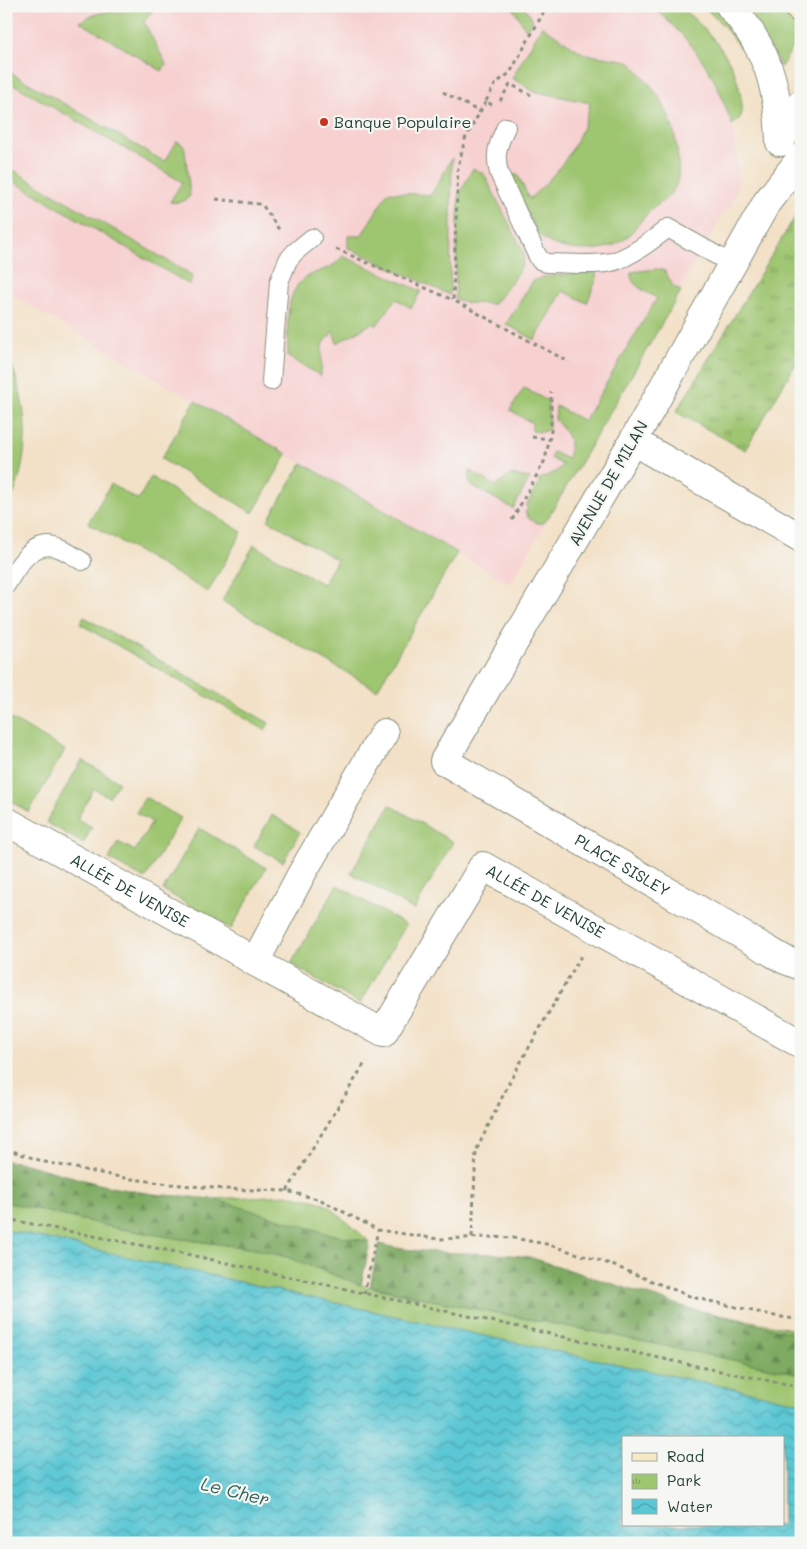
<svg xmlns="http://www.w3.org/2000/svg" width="807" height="1549" font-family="Mali,sans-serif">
<defs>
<pattern id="forest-firs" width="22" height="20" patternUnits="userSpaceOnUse" patternTransform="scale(1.25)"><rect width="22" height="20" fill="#7eaa62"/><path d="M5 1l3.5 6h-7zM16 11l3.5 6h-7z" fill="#678c52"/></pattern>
<pattern id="park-tufts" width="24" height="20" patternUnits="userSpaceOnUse" patternTransform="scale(1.25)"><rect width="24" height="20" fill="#9ec570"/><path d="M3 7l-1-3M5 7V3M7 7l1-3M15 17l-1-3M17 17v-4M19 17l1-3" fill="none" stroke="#80a15d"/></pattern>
<pattern id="water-waves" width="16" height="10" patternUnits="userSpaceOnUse" patternTransform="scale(1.25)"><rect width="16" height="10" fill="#5bc7d4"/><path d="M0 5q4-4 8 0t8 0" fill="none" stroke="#4ba3ad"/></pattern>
</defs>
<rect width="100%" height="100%" fill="#f6f6f2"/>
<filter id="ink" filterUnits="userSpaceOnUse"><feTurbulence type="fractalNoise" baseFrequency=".02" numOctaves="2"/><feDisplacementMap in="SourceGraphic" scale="10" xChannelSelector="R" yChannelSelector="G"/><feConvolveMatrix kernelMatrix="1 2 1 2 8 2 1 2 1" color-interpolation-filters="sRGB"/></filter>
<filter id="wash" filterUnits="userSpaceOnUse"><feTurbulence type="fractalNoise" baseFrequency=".0096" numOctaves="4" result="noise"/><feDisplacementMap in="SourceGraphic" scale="20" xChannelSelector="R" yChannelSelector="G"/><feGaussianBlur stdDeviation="1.12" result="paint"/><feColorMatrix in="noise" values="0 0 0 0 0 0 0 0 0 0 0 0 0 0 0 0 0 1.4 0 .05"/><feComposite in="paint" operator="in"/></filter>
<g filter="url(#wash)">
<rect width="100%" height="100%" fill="#f3e1c7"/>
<polygon fill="#f7d0d0" points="6,6 651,6 664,17 691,46 717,87 732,125 737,154 738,179 735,196 729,209 721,215 713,232 682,284 681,291 510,584 6,292"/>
<g fill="#9ec570" stroke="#5e8152">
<path d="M122,6h34l-12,16 22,42 -4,7 -82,-49c13,-9 26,-11 42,-10z"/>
<polygon points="512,6 524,6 533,20 526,30"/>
<path d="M651,6h29c29,26 56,52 61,92 2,14 3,19 -9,27 -4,-10 -7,-20 -11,-30 -14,-34 -41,-66 -70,-89z"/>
<polygon points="703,6 714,6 746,44 740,48 724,26"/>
<polygon points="745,6 775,6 801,22 801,33 781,67"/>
<path d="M542,26l42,28 45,7c30,31 47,56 49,100 1,9 1,18 -3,26 -6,12 -19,18 -27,26 -9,9 -16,21 -26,28 -20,14 -71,12 -85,-9l-27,-53 3,-4h5l11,24c30,-26 53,-57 61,-96l-57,-12 -21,-13z"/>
<path d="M6,70l159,92 12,-21 7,5 1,4 5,46c-6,7 -11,7 -20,6l12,-20 -176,-102z"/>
<polygon points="452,158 450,295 348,248 348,236 361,236 388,192 431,195"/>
<polygon points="6,166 192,275 190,285 6,177"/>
<path d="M473,168l11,6 40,79c1,19 -19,36 -30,51l-29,-1 -10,-4 4,-105z"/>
<path d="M343,256l78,35 -10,17 -15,-9 -20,27 -3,-3 -36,20 -4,-12 -11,15 -1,30 -33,-19c0,-26 -6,-69 22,-82 13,-6 24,-7 33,-19z"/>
<path d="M657,269l8,2 8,15 8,5 -133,227 -4,5h-7l-10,-6 1,-2 -3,-2 3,-5 -2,-2 14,-25 -2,-1 17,-8 8,-7 -12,-7 2,-6 14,7c8,-17 -1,-27 -12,-39l1,-14 28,15 73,-123c-11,-7 -27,-11 -26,-26z"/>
<polygon points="593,272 596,273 597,278 587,303 563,291 535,340 506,324 533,281 542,277"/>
<path d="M6,352c24,52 27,107 0,159z"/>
<polygon points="524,388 548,401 549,429 542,432 532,431 532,423 510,410"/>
<polygon points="195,401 287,454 253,513 161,459"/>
<polygon points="302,463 457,553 377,690 222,601 254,545 323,584 337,560 268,520"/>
<polygon points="470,471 496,486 511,475 530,478 513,509 471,485 469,481"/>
<polygon points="151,477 242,532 208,592 88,523 111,484 138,500"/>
<polygon points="84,617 269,723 265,730 80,624"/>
<polygon points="6,716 65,750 29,812 6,799"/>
<polygon points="82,760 119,782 109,797 94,789 77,819 92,827 83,844 46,822"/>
<polygon points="145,797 181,818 145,879 109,859 118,842 135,851 152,822 136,813"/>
<polygon points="390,805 453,842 414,910 351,873"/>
<polygon points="272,815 300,832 283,862 254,846"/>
<polygon points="199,828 266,868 231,929 163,890"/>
<polygon points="337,885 406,925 360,1004 291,964"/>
<polygon points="288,1195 318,1201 330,1207 370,1242 329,1234 214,1199"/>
<polygon points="6,1202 116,1228 175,1238 255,1249 287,1257 361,1285 480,1310 587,1330 801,1374 801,1403 484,1336 6,1230"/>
<polygon points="691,1309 801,1331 801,1335 797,1335"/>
</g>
<g fill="url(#forest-firs)" stroke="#4e744b">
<polygon points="6,1161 18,1162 110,1187 153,1194 214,1199 329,1234 370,1242 361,1285 287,1257 255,1249 175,1238 116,1228 6,1202"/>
<path d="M379,1244c49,13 100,6 150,13l162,52 110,26v39l-214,-44 -107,-20 -110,-24z"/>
</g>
<polygon fill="url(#park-tufts)" stroke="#5e8152" points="801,207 801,355 745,450 676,412"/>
<path fill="url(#water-waves)" stroke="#3d8284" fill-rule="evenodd" d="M6,1230l478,106 317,67v140h-795zM623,1438h160v87h-160z"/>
</g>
<g filter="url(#ink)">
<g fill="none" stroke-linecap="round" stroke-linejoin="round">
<g stroke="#898f7e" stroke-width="20">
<g id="lane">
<path d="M506,127c-8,18 -12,26 -7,46l37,80 4,7 7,3c19,0 55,4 71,-3 18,-7 35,-20 50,-32l64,36"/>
<polyline points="271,381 279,282 288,260 295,252 312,238"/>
<path d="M6,585c12,-20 28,-48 55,-36 7,3 14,8 21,12"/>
</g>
</g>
<g stroke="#898f7e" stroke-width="30">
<g id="street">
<path d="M730,6c37,41 48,80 50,134"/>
<polyline points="780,142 801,104"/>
<path id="s1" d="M801,158l-34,44 -134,239 -189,320 341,199 16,6"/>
<polyline points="633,441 801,538"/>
<path id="s2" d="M6,821l218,122 31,19 128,71 100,-167 318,178"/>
<polyline points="255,962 302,873 384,733"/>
</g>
</g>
<g stroke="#898f7e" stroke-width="30">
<polyline id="secondary" points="797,6 801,9"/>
</g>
<g stroke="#898f7e" stroke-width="3" stroke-dasharray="4 4" stroke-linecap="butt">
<polyline points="443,92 480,112"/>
<polyline points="486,101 496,83 510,73 547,6"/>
<polyline points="500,101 510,84 531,95"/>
<polyline points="492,105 486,101 465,139 458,167 453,300 569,362"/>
<polyline points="216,199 259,204 263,206 280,231"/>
<polyline points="336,249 453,300"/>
<polyline points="532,437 550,439"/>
<polyline points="512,520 545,460 551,431 551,392"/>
<polyline points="6,1149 45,1162 125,1178 170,1184 225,1189 287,1191 321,1200 378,1230 439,1239 489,1237 513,1238 546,1244 607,1263 692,1297 775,1316 801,1320"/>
<polyline points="287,1191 366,1061"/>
<polyline points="6,1219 186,1254 705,1368 801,1387"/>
<polyline points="472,1237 476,1151 510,1081 581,956"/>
<polyline points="364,1294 378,1230"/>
</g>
<use href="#lane" stroke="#fff" stroke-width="18"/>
<use href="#street" stroke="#fff" stroke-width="28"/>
<use href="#secondary" stroke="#f7e9c3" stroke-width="28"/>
</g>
</g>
<circle fill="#c8321e" stroke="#f6f6f2" stroke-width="2" cx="324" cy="122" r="5"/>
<g text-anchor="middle" stroke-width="4.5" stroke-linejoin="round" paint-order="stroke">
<g font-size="16" fill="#1f3d34" stroke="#f6f6f2" text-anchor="start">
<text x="334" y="128">Banque Populaire</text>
</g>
<g font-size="16" fill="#1f3d34" stroke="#f6f6f2">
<text transform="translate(608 483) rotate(-60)" y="6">AVENUE DE MILAN</text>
<text dy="6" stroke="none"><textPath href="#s1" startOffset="908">PLACE SISLEY</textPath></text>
<text dy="6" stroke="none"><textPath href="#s2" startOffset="142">ALLÉE DE VENISE</textPath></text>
<text dy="6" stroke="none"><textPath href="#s2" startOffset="699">ALLÉE DE VENISE</textPath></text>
</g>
<g font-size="18" font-style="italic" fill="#2e605c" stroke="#f6f6f2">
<text transform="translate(235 1492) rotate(14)" y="6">Le Cher</text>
</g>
</g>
<rect width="807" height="1549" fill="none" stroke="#f6f6f2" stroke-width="25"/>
<rect x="622" y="1436" width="162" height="90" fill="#f6f6f2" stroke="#a0aca6"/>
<rect x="632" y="1453" width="25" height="8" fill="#f7e9c3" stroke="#a0aca6"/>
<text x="667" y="1462" font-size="15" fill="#1f3d34">Road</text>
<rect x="632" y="1474" width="25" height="15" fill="url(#park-tufts)" stroke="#a0aca6"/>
<text x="667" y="1486" font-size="15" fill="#1f3d34">Park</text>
<rect x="632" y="1499" width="25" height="15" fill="url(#water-waves)" stroke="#a0aca6"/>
<text x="667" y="1512" font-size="15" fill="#1f3d34">Water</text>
</svg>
